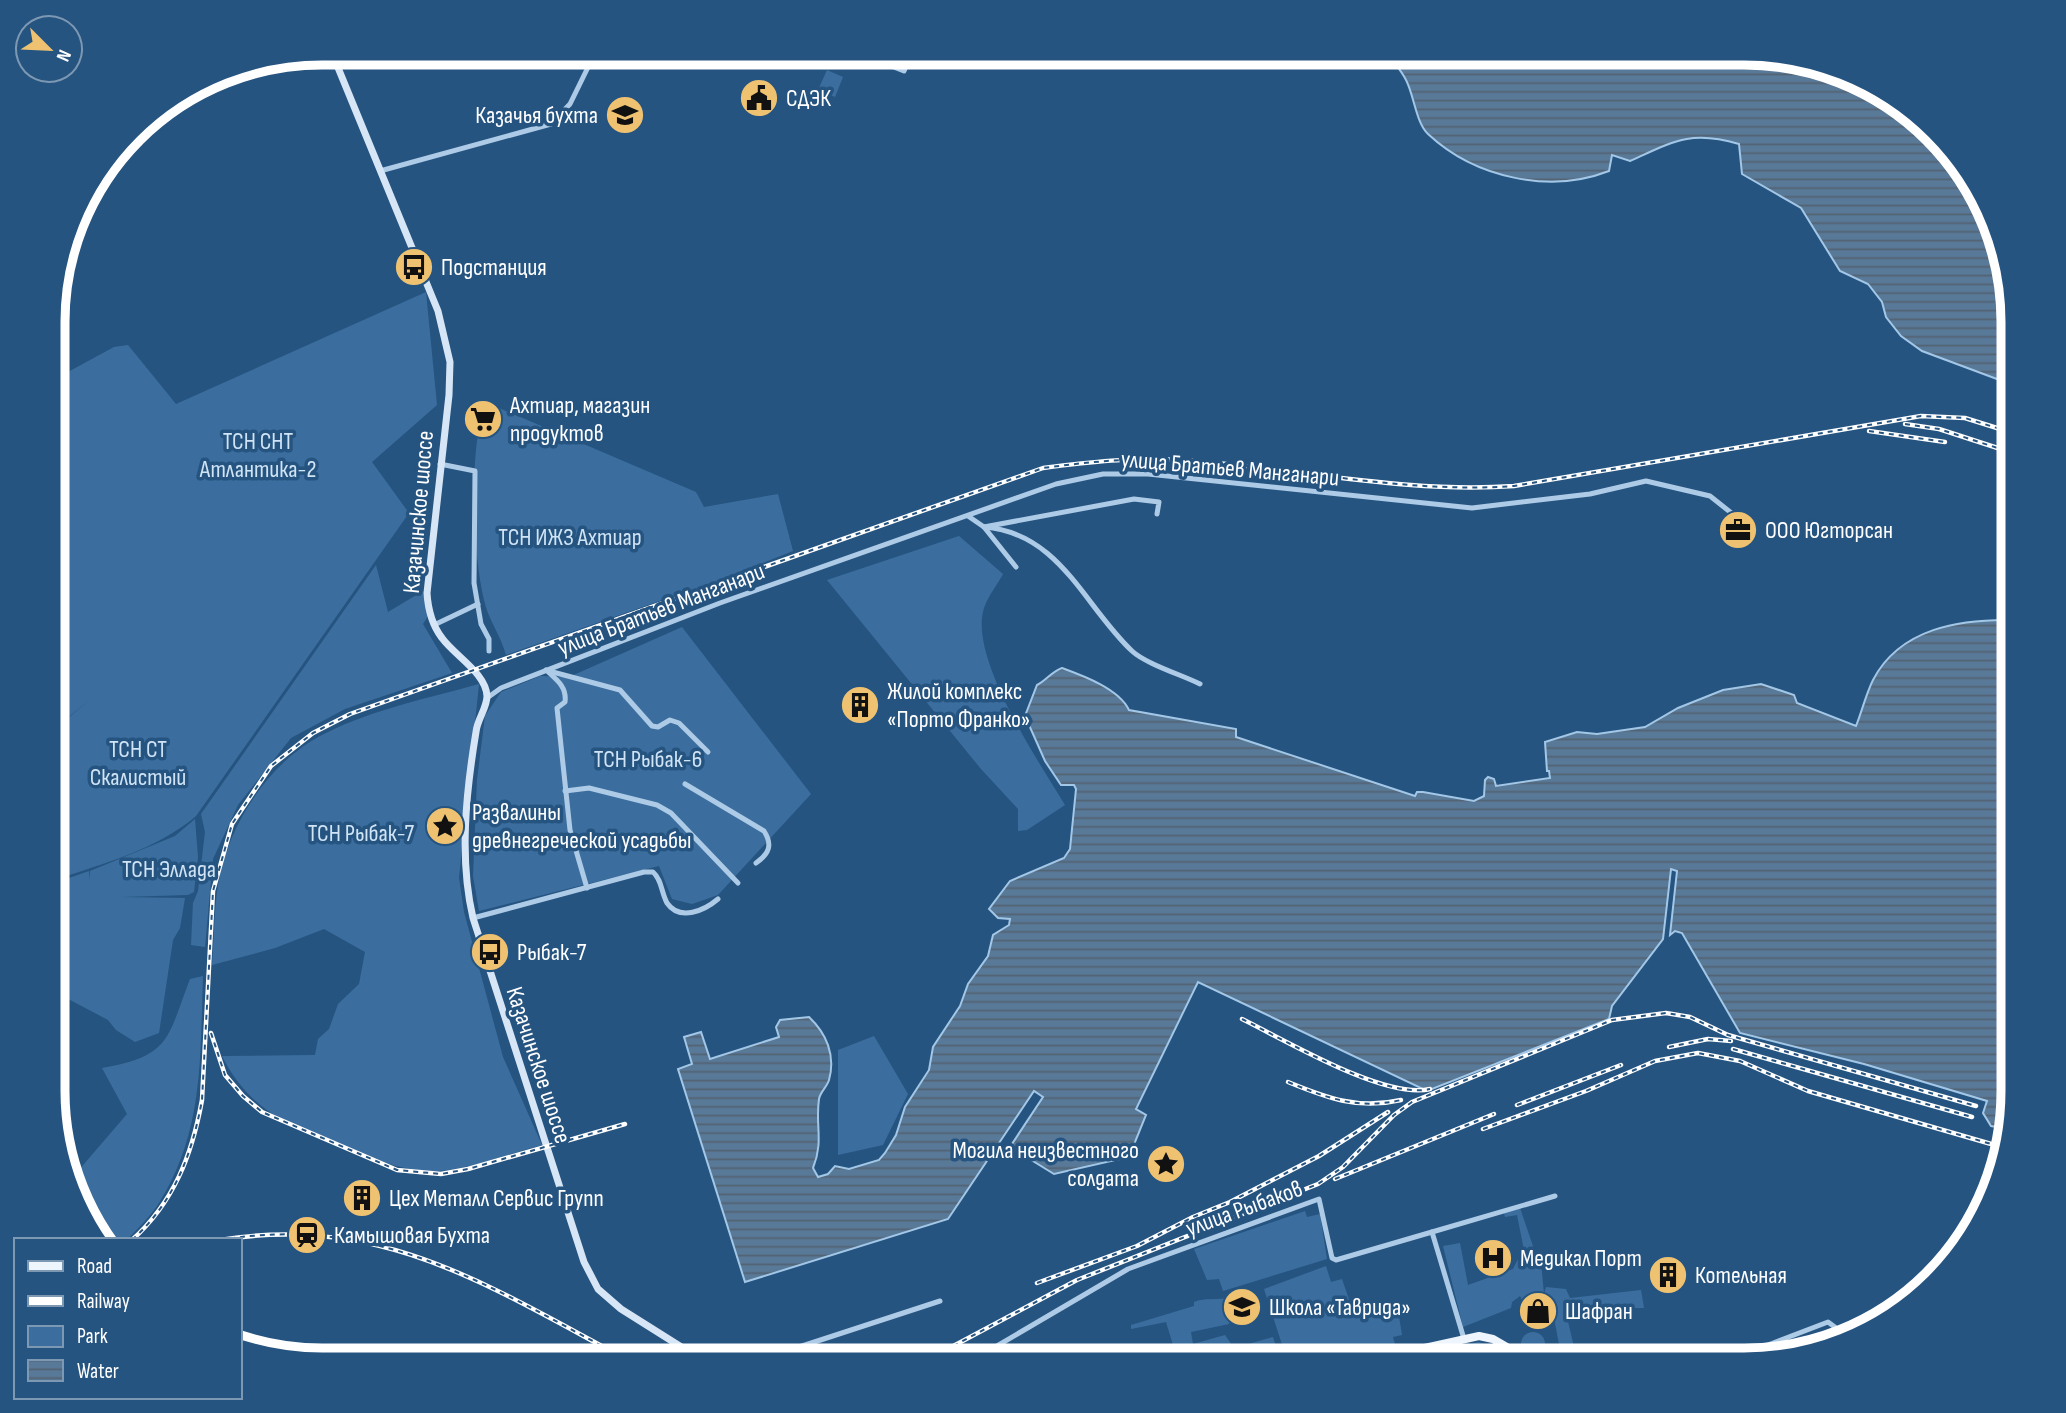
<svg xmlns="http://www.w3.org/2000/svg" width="2066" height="1413" font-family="'Sofia Sans Condensed',sans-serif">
<defs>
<pattern id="water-rules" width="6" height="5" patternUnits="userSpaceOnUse" patternTransform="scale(1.75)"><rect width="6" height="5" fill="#597998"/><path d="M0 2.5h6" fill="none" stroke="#526272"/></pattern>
</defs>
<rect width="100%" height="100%" fill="#265480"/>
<g fill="#3b6e9e">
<polygon points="827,70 843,77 835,97 818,90"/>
<path d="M426,292l11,113 -65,57 37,51 -213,303c-40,34 -92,47 -141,64v-151l37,-31 -37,30v-349l59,-32 14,-2 48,59z"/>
<path d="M485,402l211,90 8,15 74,-13 15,57 -68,27 -219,77c-5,-19 -18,-36 -22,-55 -12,-51 -15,-149 1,-198z"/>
<path d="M959,536l44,38c-6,11 -15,22 -19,34 -16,49 55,154 81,197l-38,25 -9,1v-22l-37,-40 -154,-189z"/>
<polygon points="376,565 388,612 423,591 428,616 423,624 452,673 345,709 291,738 238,805 213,859 205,947 191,945 193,903 198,891 205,832 201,814"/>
<polygon points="682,627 811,794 718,895 692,904 672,899 659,866 479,911 473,876 477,780 485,716 501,692 540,676 569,677"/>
<path d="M479,684l-20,194 5,34 39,145 39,88c-30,8 -76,25 -105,26 -50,2 -112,-34 -158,-53 -26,-15 -44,-36 -57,-62l93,-1 3,-16 11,-10 9,-25 21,-20 6,-32 -41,-23 -49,19 -63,17c2,-27 2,-54 6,-80 10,-61 52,-125 108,-152 48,-24 103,-35 153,-49z"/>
<polygon points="195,819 198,857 194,892 188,895 121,897 185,898 180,928 173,940 159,1033 135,1042 116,1030 108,1020 55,992 55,883 89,871 90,880 90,871 175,836"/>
<path d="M203,976c-3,81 1,155 -44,227 -8,13 -21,25 -32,37h-26l-12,-14 -17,-48 55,-64 -25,-46c69,-12 65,-29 88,-89z"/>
<polygon points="874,1036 908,1094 883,1145 838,1155 838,1050"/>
<polygon points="1520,1208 1535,1252 1540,1252 1544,1294 1546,1287 1566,1289 1570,1298 1641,1290 1644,1308 1596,1308 1567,1317 1577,1360 1562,1360 1554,1318 1545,1296 1544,1301 1525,1306 1520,1296 1512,1302 1511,1308 1463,1327 1443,1246 1460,1243 1468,1285 1513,1269 1519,1257 1525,1255 1517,1215 1505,1217 1504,1213"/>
<polygon points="1305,1211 1307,1217 1320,1214 1327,1259 1223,1291 1219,1279 1207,1280 1194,1249"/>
<polygon points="1326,1266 1331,1282 1342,1279 1354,1314 1397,1304 1402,1335 1393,1337 1396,1348 1345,1360 1287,1360 1264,1289"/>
<path d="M1231,1297l2,5 -8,3 6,12 -2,7 -38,8 2,12 32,-9 9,13 39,-11 7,23h-107l-4,-13 4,-2 -7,-23 -35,7v-4l63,-19v-4c11,-5 24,-1 37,-5z"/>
<circle cx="1533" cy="1344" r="12"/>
<polygon points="1478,1342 1489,1345 1517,1360 1441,1360 1440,1353"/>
</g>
<g fill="url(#water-rules)" stroke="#a2c7e7" stroke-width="2">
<path d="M1388,53h374l69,14 77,41 70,79 35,117v81l-91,-34 -21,-15 -15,-19 -4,-15 -14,-18 -28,-13 -39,-63 -59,-34 -3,-30c-48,-14 -65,-3 -109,17l-18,-6 -3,16c-59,23 -134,7 -181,-37 -12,-11 -14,-39 -22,-54 -5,-10 -13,-18 -18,-27z"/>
<path d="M2013,620v489l-4,20 -18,-3 -8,-13 4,-12 -123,-37 -124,-31 -58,-100 -7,-2 -5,4 7,-64 -6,-2 -8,70 -51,67 -3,13 -182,72 -229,-109 -62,127 10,6 -17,42 -75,17 -44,-27 33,-50 -9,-6 -86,128 -203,63 -67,-213 14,-5 -8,-27 17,-5 9,27 69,-22 -3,-10 4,-7 29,-3c17,16 27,38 20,63 -2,7 -9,12 -10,19 -4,26 5,42 -6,69l5,9 10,-3 7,-8 14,3 30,-9 6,-7 11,-18 9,-28 24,-37 4,-23 27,-41 8,-22 20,-28 5,-21 16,-10 1,-6 -12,-1 -9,-9 21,-28 54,-23 6,-9 6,-60 -2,-4h-13l-16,-24 -20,-45 12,-31c10,-5 14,-13 25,-17 22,8 57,21 67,42l107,19v8l179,59 2,-4h6l51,9 10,-5 1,-16 3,-3 6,2 2,7 54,-8 -1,-7h-2l-2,-29 32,-10 20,2 48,-7 33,-19 45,-18 38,-6 33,11 3,8 59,23c6,-15 10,-32 17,-46 27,-52 87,-61 140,-60z"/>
</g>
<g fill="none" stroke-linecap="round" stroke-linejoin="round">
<g stroke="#adcbe6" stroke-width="5">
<polyline points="858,53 904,71 912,53"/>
<polyline points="380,171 551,124 570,104 595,53"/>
<polyline points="440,464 475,471 474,583 481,624 489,639 489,651"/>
<polyline points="968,516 984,527 1134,499 1159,502 1157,514"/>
<path d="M984,527c76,6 100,79 148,124 14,13 50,24 68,33"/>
<polyline points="984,527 1016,567"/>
<polyline points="434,625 478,604"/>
<path d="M546,670c11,10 21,17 19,32l-8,6 13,122 17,58"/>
<polyline points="549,671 620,690 652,726 658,727 670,720 679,723 708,752"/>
<polyline points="487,698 501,688 720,603 1056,484 1103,474 1148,474 1472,508 1590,494 1646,481 1710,496 1744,523"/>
<path d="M685,784l79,47c9,14 5,23 -8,32"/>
<polyline points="565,791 589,788 657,805 671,813 738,883"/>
<path d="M473,918l171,-46h9c9,8 8,20 14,31 13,19 38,7 51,-4"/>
<polyline points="1432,1232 1555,1196"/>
<polyline points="1431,1347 1434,1360"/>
<polyline points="788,1360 796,1348 940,1301"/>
<polyline points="973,1360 1128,1269 1319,1199 1332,1258 1336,1260 1432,1232 1464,1339"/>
<polyline points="1729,1360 1828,1322 1847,1336"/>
</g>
<path stroke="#d7e6f6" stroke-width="7" d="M332,53l106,258 12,51 -1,33 -22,198c1,16 5,32 15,45 13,18 44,35 45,58 0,12 -10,24 -11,36 -10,60 -17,127 -3,186l111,344 14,27 23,20 81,51"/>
<polyline stroke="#eef5fd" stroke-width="8" points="1370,1360 1479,1336 1493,1339 1529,1360"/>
<g stroke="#fff" stroke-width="4.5">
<g id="rail">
<polyline points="1905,424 1939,429 2013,453"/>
<polyline points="1869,431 1945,442"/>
<path d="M1242,1019c43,21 143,81 188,70"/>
<polyline points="211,1033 225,1075 243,1096 262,1112 397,1170 441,1174 468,1169 625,1124"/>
<polyline points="1669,1047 1708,1039 1731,1041"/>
<polyline points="1733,1049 1972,1117"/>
<path d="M1288,1082c39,16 70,28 113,18"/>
<polyline points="1517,1105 1621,1065"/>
<polyline points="1483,1129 1586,1091 1655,1061 1698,1053 1740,1061 1808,1091 2005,1148"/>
<polyline points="1335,1179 1494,1114"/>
<path d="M132,1240c42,-38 60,-85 70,-140l11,-209 19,-67 39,-58 42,-33 37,-19 693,-246c46,-6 91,-11 137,-8 112,7 222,34 334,26l407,-70 44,2 48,15"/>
<path d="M220,1240c162,-27 272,48 408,120"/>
<polyline points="1037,1283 1137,1246 1193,1217 1230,1202 1319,1156 1388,1112"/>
<polyline points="927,1360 1077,1280 1318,1184 1343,1167 1394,1115 1412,1102 1612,1020 1666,1013 1690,1017 1728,1035 1976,1106"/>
</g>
</g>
<use href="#rail" stroke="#265480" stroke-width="2" stroke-dasharray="5" stroke-linecap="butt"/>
</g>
<defs>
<g id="civic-disc" transform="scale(2.0125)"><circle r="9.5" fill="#efc272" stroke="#265480"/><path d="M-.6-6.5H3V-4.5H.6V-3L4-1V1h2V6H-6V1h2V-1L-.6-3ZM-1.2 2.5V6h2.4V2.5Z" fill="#111"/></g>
<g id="school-disc" transform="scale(2.0125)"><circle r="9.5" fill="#efc272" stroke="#265480"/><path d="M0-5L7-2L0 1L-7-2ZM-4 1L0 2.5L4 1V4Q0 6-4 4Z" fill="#111"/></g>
<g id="bus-disc" transform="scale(2.0125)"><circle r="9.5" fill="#efc272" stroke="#265480"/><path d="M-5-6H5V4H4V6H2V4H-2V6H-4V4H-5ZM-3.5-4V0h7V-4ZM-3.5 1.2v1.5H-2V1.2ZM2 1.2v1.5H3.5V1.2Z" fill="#111"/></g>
<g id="supermarket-disc" transform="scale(2.0125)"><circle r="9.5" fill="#efc272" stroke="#265480"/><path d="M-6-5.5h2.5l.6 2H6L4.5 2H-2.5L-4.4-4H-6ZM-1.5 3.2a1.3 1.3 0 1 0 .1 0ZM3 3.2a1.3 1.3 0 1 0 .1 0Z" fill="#111"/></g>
<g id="office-disc" transform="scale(2.0125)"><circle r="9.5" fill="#efc272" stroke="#265480"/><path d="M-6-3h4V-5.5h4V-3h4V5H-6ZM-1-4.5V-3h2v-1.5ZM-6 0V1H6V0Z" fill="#111"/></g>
<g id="building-disc" transform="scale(2.0125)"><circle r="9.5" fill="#efc272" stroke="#265480"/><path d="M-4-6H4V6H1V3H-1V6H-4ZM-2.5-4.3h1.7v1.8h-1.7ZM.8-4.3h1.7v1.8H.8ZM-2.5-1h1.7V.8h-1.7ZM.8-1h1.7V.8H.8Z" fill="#111"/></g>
<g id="sight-disc" transform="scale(2.0125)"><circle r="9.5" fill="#efc272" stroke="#265480"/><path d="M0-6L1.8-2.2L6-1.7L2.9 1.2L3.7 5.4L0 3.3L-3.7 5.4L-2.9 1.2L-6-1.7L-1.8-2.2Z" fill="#111"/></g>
<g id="station-disc" transform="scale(2.0125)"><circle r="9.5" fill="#efc272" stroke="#265480"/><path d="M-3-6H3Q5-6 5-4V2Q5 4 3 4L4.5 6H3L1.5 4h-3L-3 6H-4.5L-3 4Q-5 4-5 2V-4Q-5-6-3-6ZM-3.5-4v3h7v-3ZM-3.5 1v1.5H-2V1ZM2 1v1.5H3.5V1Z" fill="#111"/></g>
<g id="hospital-disc" transform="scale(2.0125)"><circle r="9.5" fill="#efc272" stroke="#265480"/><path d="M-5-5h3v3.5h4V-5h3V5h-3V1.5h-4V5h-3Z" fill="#111"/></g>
<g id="shop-disc" transform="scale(2.0125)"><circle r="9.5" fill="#efc272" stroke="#265480"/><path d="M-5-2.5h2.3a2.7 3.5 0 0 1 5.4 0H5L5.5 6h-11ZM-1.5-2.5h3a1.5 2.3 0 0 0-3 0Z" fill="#111"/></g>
</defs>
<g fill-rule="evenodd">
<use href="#civic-disc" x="759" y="98"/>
<use href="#school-disc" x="625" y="115"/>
<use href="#bus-disc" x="414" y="267"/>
<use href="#supermarket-disc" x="483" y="419"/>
<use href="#office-disc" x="1738" y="530"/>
<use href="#building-disc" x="860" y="705"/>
<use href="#sight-disc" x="445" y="826"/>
<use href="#bus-disc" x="490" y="952"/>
<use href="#sight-disc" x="1166" y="1164"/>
<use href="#building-disc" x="362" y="1198"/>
<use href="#station-disc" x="307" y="1235"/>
<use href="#hospital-disc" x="1493" y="1258"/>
<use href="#building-disc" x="1668" y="1275"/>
<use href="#school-disc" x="1242" y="1307"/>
<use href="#shop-disc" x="1538" y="1311"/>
</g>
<g text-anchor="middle" stroke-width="7" stroke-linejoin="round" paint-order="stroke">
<g font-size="24" fill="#fff" stroke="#265480" text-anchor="start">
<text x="786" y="106">СДЭК</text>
<text x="598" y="123" text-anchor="end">Казачья бухта</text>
<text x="441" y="275">Подстанция</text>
<text x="510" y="413">Ахтиар, магазин<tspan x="510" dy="28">продуктов</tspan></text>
<text x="1765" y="538">ООО Югторсан</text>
<text x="887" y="699">Жилой комплекс<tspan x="887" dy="28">«Порто Франко»</tspan></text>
<text x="472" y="820">Развалины<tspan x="472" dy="28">древнегреческой усадьбы</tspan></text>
<text x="517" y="960">Рыбак-7</text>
<text x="1139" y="1158" text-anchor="end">Могила неизвестного<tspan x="1139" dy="28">солдата</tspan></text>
<text x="389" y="1206">Цех Металл Сервис Групп</text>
<text x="334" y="1243">Камышовая Бухта</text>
<text x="1520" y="1266">Медикал Порт</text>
<text x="1695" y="1283">Котельная</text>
<text x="1269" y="1315">Школа «Таврида»</text>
<text x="1565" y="1319">Шафран</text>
</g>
<g font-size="24" fill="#d0e4f5" stroke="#265480">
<text x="258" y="449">ТСН СНТ<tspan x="258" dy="28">Атлантика-2</tspan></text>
<text x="570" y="545">ТСН ИЖЗ Ахтиар</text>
<text x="138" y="757">ТСН СТ<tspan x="138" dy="28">Скалистый</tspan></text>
<text x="648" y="767">ТСН Рыбак-6</text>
<text x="361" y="841">ТСН Рыбак-7</text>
<text x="169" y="877">ТСН Эллада</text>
</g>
<g font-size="24" fill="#fff" stroke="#265480">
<text transform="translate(1230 468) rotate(5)" y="8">улица Братьев Манганари</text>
<text transform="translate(418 512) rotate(-85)" y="8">Казачинское шоссе</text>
<text transform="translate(661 609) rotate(-21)" y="8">улица Братьев Манганари</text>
<text transform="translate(539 1065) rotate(72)" y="8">Казачинское шоссе</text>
<text transform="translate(1244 1208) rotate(-20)" y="8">улица Рыбаков</text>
</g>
</g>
<path d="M0 0H2066V1413H0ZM322 65H1744A257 257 0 0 1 2001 322V1091A257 257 0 0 1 1744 1348H322A257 257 0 0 1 65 1091V322A257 257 0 0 1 322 65Z" fill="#265480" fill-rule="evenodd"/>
<path fill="none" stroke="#fff" stroke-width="9" d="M322 65H1744A257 257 0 0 1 2001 322V1091A257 257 0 0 1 1744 1348H322A257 257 0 0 1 65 1091V322A257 257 0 0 1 322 65Z"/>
<rect x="14" y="1238" width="228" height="161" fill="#265480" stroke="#7d98b3" stroke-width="2"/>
<rect x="28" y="1261" width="35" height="10" fill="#eef5fd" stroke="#7d98b3" stroke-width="2"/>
<text x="77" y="1273" font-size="21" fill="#ffffff">Road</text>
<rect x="28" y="1296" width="35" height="10" fill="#ffffff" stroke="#7d98b3" stroke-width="2"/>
<text x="77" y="1308" font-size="21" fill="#ffffff">Railway</text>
<rect x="28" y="1326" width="35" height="21" fill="#3b6e9e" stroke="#7d98b3" stroke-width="2"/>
<text x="77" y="1343" font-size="21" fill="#ffffff">Park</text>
<rect x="28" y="1360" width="35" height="21" fill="url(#water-rules)" stroke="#7d98b3" stroke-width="2"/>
<text x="77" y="1378" font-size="21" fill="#ffffff">Water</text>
<g transform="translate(49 49) rotate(114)"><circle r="33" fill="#265480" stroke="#7d98b3" stroke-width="2"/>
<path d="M0-5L12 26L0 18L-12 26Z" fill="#efc272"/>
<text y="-10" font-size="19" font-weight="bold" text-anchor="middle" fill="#ffffff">N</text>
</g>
</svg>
